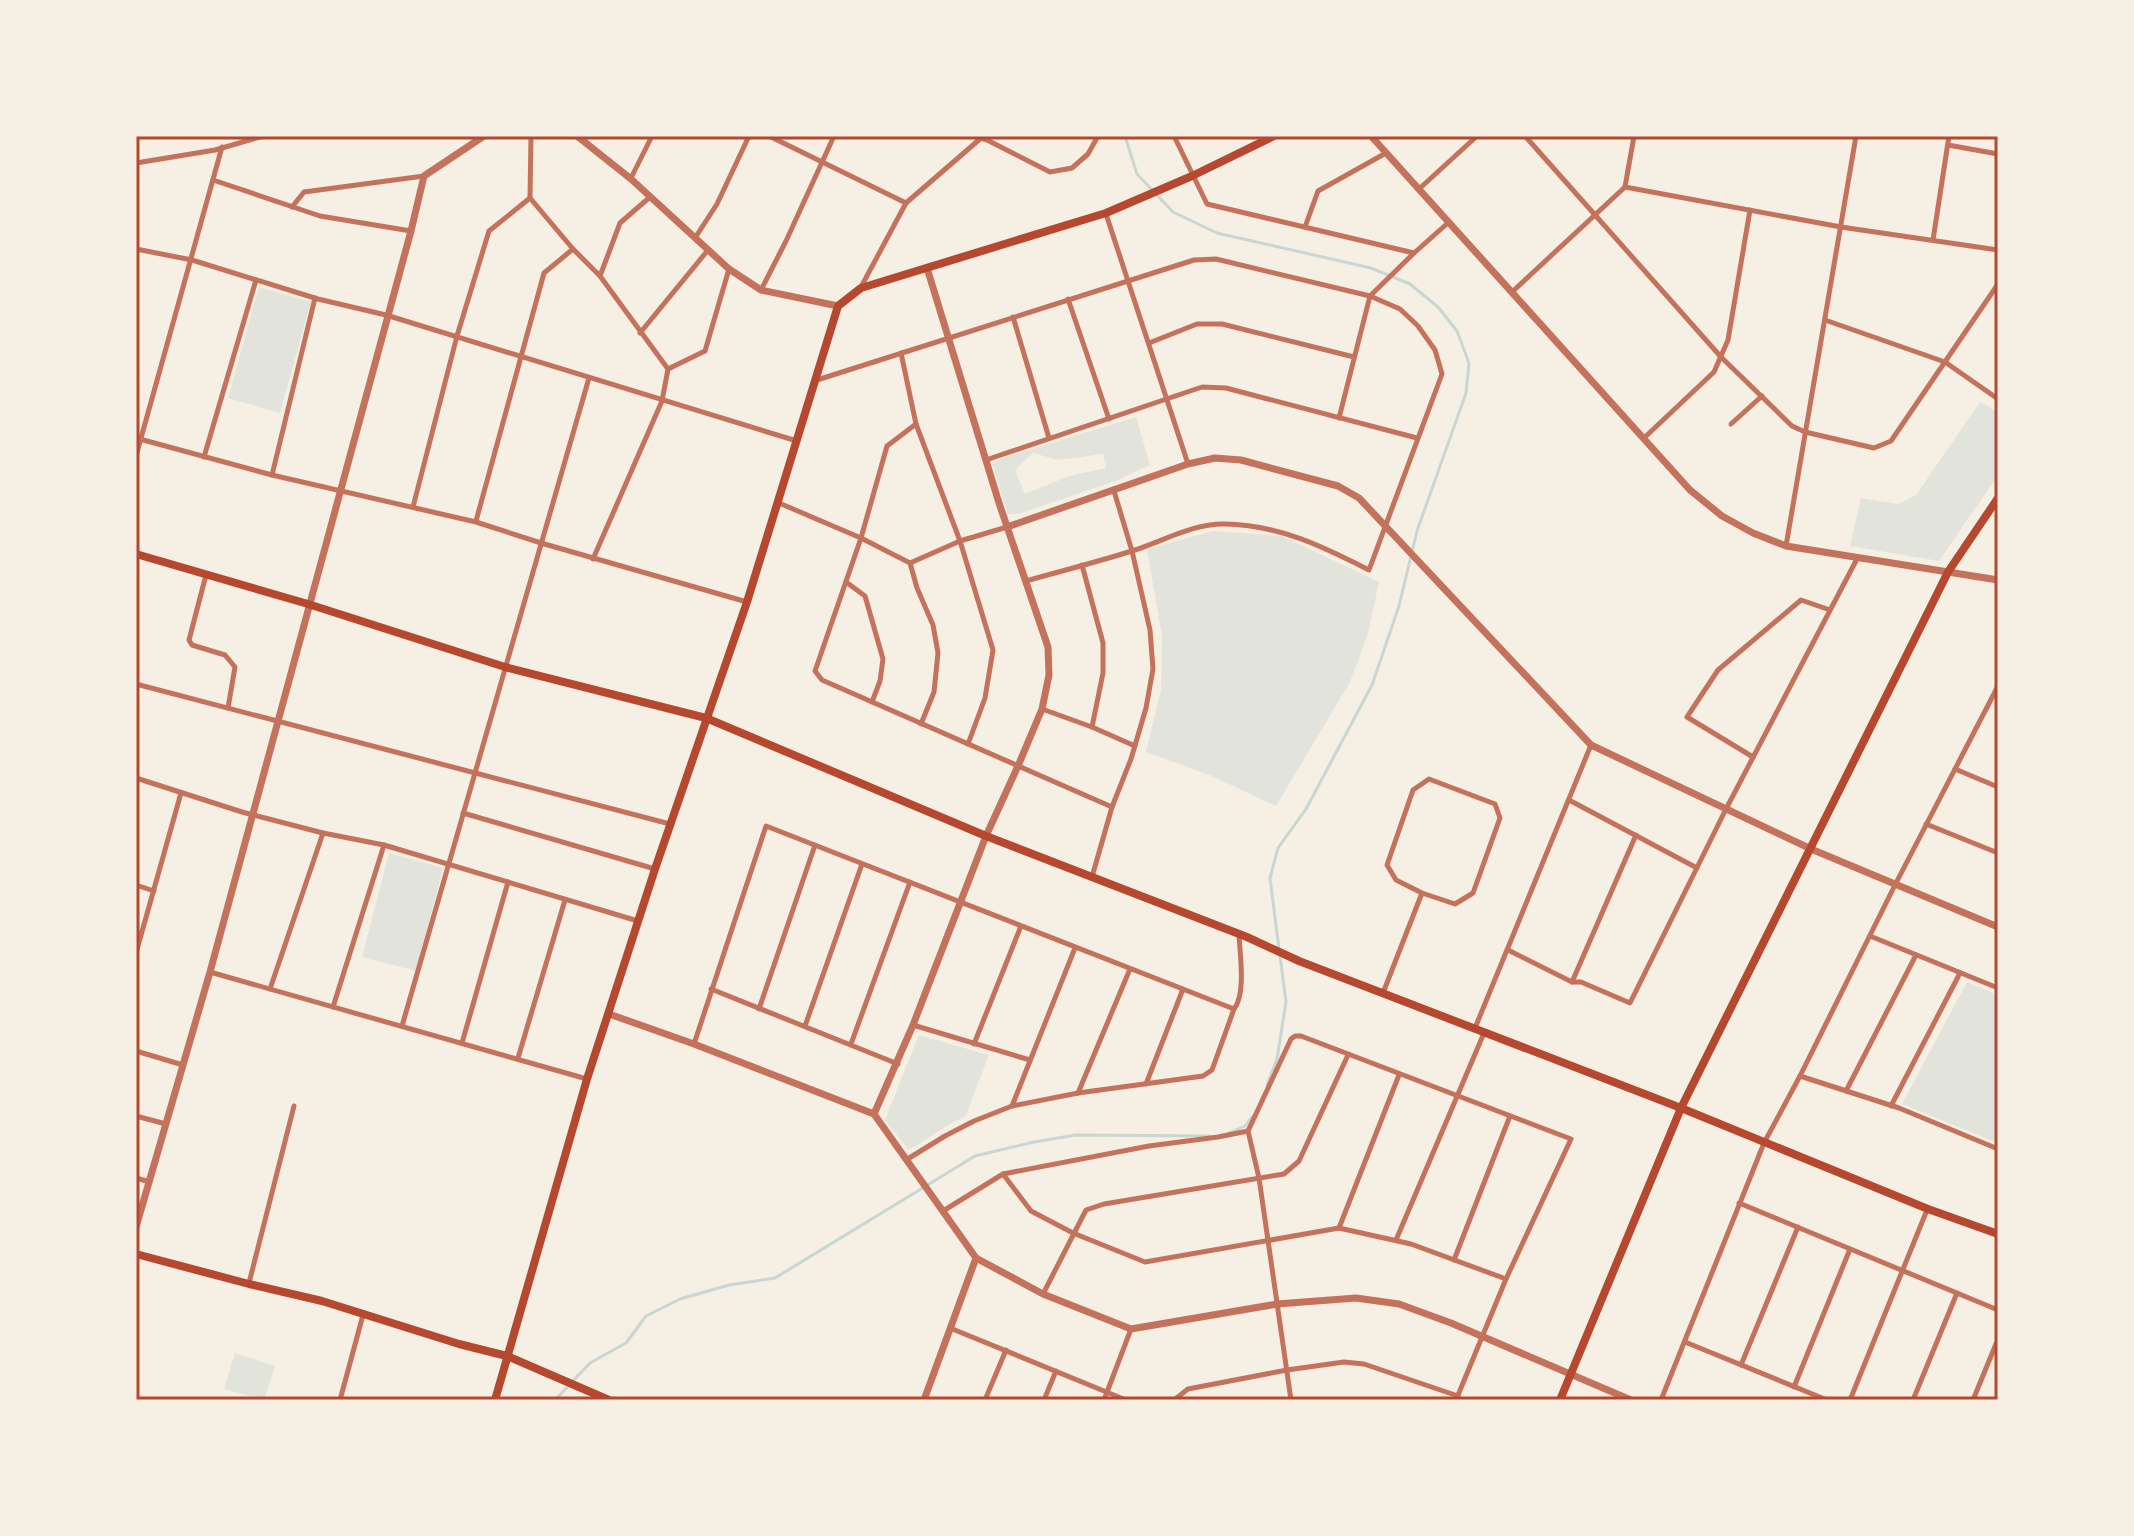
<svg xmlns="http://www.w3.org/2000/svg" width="2134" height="1536" font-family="Inter,sans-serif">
<rect width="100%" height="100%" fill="#f6efe4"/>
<g fill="#e2e4dc" fill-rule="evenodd">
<polygon points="259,287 311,302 280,413 228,398"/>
<polygon points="1980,402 1998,412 1998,475 1939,561 1850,546 1861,498 1898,504 1916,495"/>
<path d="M1136,417l14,48 -34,16 -98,33h-10l-16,-51 13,-6zM1033,453l25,7 45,-6 3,14 -37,8 -44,18 -10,-24z"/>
<polygon points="1213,531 1282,536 1379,582 1368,634 1350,682 1276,806 1212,776 1146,752 1161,689 1162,636 1147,549"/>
<polygon points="389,853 443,868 416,971 362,957"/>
<polygon points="1967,982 1998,995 1998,1143 1902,1104"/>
<polygon points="919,1035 989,1055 965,1117 955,1121 909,1150 885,1120"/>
<polygon points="235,1353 275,1366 264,1400 224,1389"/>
</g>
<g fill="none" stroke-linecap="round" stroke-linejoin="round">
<g stroke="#c9d6d2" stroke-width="3">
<polyline points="1125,136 1137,174 1173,212 1217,233 1371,268 1410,284 1438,307 1457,331 1469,363 1466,393 1417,531 1399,606 1372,685 1306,809 1278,848 1270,878 1279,949"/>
<polyline points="1267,1085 1277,1059 1286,1002 1280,956"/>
<polyline points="1229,1133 1245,1126 1252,1117"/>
<polyline points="555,1400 590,1363 626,1343 646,1316 680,1299 729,1285 775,1278 975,1156 1034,1142 1076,1135 1210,1136"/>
</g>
<g stroke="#c5725c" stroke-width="5">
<polyline points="769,136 906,203"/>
<polyline points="973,136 987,140 1050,172 1072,168 1088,154 1098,136"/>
<polyline points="1174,136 1207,204 1414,253 1449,222"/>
<polyline points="1525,136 1721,357 1792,426 1805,432 1874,448 1891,441 1998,284"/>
<polyline points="1948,145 1998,154"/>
<polyline points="136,163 215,150 263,136"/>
<polyline points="631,178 652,136"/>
<polyline points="213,180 320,216 411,231"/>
<polyline points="1625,187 1841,227 1998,250"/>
<polyline points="1419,189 1477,136"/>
<polyline points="530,198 573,249 600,276 668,369 705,351 729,269"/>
<polyline points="292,207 304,192 424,176"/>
<polyline points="1106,214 1188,464"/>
<polyline points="1305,227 1318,191 1386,153"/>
<polyline points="695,238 717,204 749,136"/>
<polyline points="1933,240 1949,136"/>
<polyline points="136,249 192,260 318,299 386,315 797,441"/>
<polyline points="600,276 620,223 650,197"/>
<polyline points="861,287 906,203 980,139"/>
<polyline points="761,290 786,241 834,136"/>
<polyline points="1512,292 1625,187 1634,136"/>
<polyline points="1068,299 1109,419"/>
<polyline points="1013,317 1049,438"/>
<polyline points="1825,320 1945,362 1998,399"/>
<polyline points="640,333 708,250"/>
<polyline points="1149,343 1197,324 1222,324 1354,357"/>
<polyline points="901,353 916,424 960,541 993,650 985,698 968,744"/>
<path d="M817,380l377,-120 22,-1 154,37 30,13 18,17 17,24 7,24 -73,196c-47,-24 -90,-45 -144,-46 -31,-1 -64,18 -93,27 -35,11 -71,20 -106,30"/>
<polyline points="1339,418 1370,296 1413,254"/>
<polyline points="916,424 887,446 861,538 815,671 822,680 1112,807"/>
<polyline points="1731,424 1762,396"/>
<polyline points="136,438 272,475 476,522 541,543 747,602"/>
<polyline points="1644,438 1714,372 1728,340 1750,210"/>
<polyline points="136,456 222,147"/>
<polyline points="204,457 256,280"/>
<polyline points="986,460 1202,387 1226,388 1417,438"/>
<polyline points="272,475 315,298"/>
<polyline points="779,503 861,538 910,563 917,588 933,625 938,653 934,692 921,724"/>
<polyline points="413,507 457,336 489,231 530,198 531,136"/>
<polyline points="476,521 544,273 573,249"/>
<polyline points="1786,546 1856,136"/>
<polyline points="593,559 662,401 668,369"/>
<polyline points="910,563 960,541 1007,527"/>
<polyline points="1082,565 1103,643 1103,673 1092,727"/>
<polyline points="206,575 189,640 192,645 225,655 235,667 228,708"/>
<polyline points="846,582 865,596 883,659 880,681 872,702"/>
<polyline points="136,684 670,824"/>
<polyline points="1042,709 1092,727 1135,746"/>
<polyline points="1753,757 1687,717 1718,670 1801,600 1830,610"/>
<polyline points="1955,769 1998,787"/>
<polyline points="136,778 242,812 323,833 384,845 638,921"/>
<polyline points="1569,800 1697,868"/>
<polyline points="463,813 655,869"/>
<polyline points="1926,824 1998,853"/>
<polyline points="1092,877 1112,807 1131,759 1146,708 1153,669 1150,630 1132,551 1114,491"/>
<polyline points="136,885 154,891"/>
<polyline points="1870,936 1998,988"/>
<polyline points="1508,950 1572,982 1581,982 1630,1003 1726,809 1858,557"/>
<polyline points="136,953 181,793"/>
<polyline points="210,972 587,1079"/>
<polyline points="1572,982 1636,835"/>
<polyline points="270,989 323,833"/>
<polyline points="711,989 898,1064"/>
<polyline points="1383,993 1422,893 1455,904 1473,893 1500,818 1495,804 1429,779 1413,790 1387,865 1396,880 1422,893"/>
<polyline points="333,1007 384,845"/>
<polyline points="759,1009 815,845"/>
<path d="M1234,1009c12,-14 6,-54 5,-74"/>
<polyline points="913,1025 1030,1060"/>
<polyline points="402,1026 589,378"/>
<polyline points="805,1026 862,864"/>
<polyline points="1475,1028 1591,745"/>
<polyline points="462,1043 508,882"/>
<polyline points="694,1044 766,826 1234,1009 1212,1070 1203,1076 1078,1093 1012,1106 974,1121 945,1136 906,1160"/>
<polyline points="851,1044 910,882"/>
<polyline points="974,1044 1021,926"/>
<polyline points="136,1051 183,1065"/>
<polyline points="518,1058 565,900"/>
<polyline points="1800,1076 1899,1108 1998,1149"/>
<polyline points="1146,1084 1183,989"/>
<polyline points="1846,1091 1916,955"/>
<polyline points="1078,1093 1130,969"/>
<polyline points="1012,1106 1075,948"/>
<polyline points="1891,1106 1960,973"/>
<polyline points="136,1116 166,1124"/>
<polyline points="1248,1131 1259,1178 1291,1400"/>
<polyline points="1003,1174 1031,1211 1073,1233 1145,1262 1339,1228 1411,1244 1506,1279"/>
<polyline points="136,1178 150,1182"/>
<polyline points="1739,1203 1998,1310"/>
<polyline points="943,1211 1003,1174 1149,1146 1218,1137 1248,1131 1291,1039 1295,1036 1301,1036 1571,1139 1506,1279 1456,1400"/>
<polyline points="1339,1228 1399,1075"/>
<polyline points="1396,1240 1484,1033"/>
<polyline points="1454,1260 1510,1116"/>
<polyline points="249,1283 294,1106"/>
<polyline points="1043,1294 1086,1210 1104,1204 1284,1174 1299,1161 1348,1055"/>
<polyline points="950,1328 1126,1400"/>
<polyline points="1685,1342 1827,1400"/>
<polyline points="1741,1365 1798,1227"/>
<polyline points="1794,1387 1850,1249"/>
<polyline points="340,1400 363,1315"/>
<polyline points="985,1400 1006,1350"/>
<polyline points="1044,1400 1056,1371"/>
<polyline points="1104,1400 1131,1329"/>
<polyline points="1174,1400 1188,1389 1287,1370 1344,1362 1364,1364 1458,1396"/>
<polyline points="1661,1400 1764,1143 1800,1076 1895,885 1998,686"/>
<polyline points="1850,1400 1927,1210"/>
<polyline points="1913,1400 1957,1293"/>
<polyline points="1973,1400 1998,1339"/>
</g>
<g stroke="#c5725c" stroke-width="7">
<polyline points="577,136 631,179 729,269 761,290 838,306"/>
<polyline points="1371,136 1690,490 1722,516 1753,533 1786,546 1998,580"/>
<polyline points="927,268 999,503 1048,647 1049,675 1042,709 1018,766 986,836 913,1025 874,1114 976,1258 1043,1294 1131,1329 1277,1304 1356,1298 1399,1304 1451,1323 1631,1400"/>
<polyline points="1007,527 1188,464 1215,458 1241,460 1338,486 1359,498 1591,745 1811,849 1998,927"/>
<polyline points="609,1014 694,1044 874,1114"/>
<polyline points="136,1227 210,972 411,231 424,176 484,136"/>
<polyline points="924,1400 976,1258"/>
</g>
<g stroke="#b5482f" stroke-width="8">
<polyline points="136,554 308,604 505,667 706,718 986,836 1247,937 1299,961 1681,1108 1928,1209 1998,1234"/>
<polyline points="136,1254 249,1284 322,1301 459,1344 507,1356 609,1400"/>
<polyline points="495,1400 587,1079 655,869 747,602 838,306 861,288 1106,213 1192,176 1274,136"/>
<polyline points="1560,1400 1681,1108 1948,572 1998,498"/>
</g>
</g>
<rect width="2134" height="1536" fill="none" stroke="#f6efe4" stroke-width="276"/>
<rect x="138" y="138" width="1858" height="1260" fill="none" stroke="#b5482f" stroke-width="3"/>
</svg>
